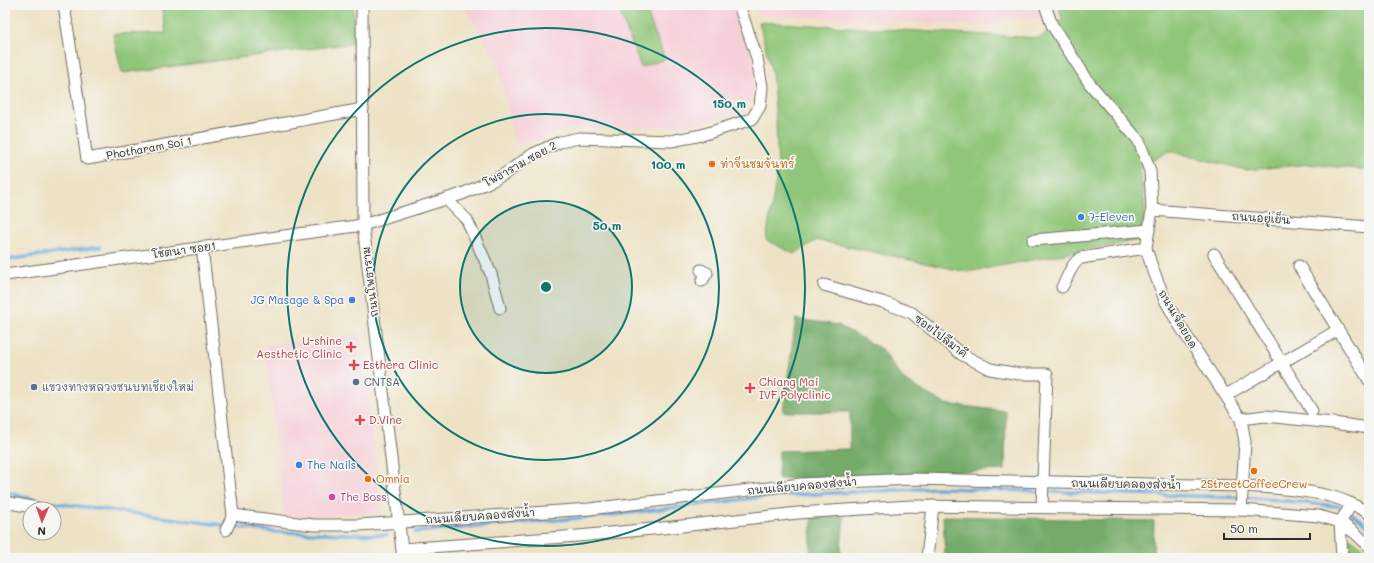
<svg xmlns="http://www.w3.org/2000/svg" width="1374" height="563" font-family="Mali,'Playpen Sans Thai',sans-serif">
<rect width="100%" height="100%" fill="#f6f6f2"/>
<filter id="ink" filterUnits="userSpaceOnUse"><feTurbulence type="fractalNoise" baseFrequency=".025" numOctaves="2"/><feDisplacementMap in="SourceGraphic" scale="8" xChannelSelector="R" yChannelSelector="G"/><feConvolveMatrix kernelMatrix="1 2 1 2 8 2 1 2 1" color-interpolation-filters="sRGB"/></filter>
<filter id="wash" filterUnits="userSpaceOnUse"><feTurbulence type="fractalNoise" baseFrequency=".012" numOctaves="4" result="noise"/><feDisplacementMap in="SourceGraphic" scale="16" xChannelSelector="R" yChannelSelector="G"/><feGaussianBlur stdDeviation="0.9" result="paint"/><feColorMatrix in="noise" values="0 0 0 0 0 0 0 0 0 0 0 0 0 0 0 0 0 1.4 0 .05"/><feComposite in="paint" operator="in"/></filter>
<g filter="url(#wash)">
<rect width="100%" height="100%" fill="#ede2c5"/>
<g fill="#f6cfd8">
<polygon points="463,5 736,5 755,66 752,96 744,113 681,126 565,130 538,140 515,145 497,61"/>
<polygon points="753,5 1036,5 1040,18 1002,17 992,26 757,15"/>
<polygon points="360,334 382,513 284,517 272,404 265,345"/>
</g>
<g fill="#90c679" stroke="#5e7852">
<polygon points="161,5 353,5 355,43 122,73 113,34 166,33"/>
<polygon points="617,5 644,5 665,59 641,67"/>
<polygon points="1059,5 1369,5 1369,170 1309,164 1247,170 1169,151 1140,168 1145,209 1140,240 967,272 817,240 794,254 766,240 778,168 776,121 772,72 759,22 1040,38 1062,20"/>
<polygon points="1350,538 1369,552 1369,558 1350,558"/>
</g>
<g fill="#74ab69" stroke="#506b4a">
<polygon points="796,319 838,325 881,349 904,380 945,404 1006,411 1005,470 778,479 779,451 850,449 850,412 783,412"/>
<polygon points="943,516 1154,521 1153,558 945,558"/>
<polygon points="812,517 844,517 840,558 810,558"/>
</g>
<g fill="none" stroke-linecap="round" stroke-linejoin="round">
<g stroke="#6eaadf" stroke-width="3.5">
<polyline points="5,260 100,247"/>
<polyline points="5,492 40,501 275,532 387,535"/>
<polyline points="415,532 603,516 772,496 938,488 1255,498 1338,506 1354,515 1369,526"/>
</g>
</g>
</g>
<g filter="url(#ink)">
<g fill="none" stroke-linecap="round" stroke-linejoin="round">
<g stroke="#6f6b61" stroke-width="13">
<g id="minor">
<polyline points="64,5 87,159 363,109"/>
<polyline points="362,5 363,225 403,558"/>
<polyline points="1045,5 1052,25 1090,84 1139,141 1150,171 1152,210 1146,248 1151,264 1165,300 1178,323 1241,419 1245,442 1241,510"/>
<polyline points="446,199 467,220 491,274 500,308"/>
<polyline points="1152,210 1369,227"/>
<polyline points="1033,240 1149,230"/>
<polyline points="202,247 233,515 226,530"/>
<polyline points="1214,254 1312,411"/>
<polyline points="1299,266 1369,380"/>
<polyline points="701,270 707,273 702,281"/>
<polyline points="5,275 363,225 462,194 489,182 503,175 533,154 560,142 579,138 671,141 702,135 752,119 760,106 762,87 757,58 739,5"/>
<polyline points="824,285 882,302 912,313 961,354 990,369 1019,374 1047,374 1042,507"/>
<path d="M1062,287c6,-9 9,-24 19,-29l65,-10"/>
<polyline points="1226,395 1338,330"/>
<polyline points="1241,419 1265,416 1333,423 1369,428"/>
<polyline points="5,502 37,508"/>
<path d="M233,515l81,10h45l230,-16 212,-25 112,-5 329,7c29,2 59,3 87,10 14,3 27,10 40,17"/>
<polyline points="402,549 578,536 673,527 798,513 911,506 1241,510 1319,516 1340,522 1355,533 1369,546"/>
<polyline points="927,558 933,506"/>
<polyline points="1342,558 1340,522 1352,504"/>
</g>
</g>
<use href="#minor" stroke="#fff" stroke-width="11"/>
</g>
</g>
<circle cx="546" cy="287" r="86" fill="#0f766e" fill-opacity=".12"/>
<g fill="none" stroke="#0f766e" stroke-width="2">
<circle cx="546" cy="287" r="86"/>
<circle cx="546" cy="287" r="173"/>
<circle cx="546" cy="287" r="259"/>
</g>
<g fill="#e8710a" stroke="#f6f6f2" stroke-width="1.5">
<circle cx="712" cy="164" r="4"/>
<circle cx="1254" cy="471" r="4"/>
<circle cx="368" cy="479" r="4"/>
</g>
<g fill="#3f7fe0" stroke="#f6f6f2" stroke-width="1.5">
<circle cx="1081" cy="217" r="4"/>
<circle cx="352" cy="300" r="4"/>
<circle cx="299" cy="465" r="4"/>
</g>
<g fill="#e0444e" stroke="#f6f6f2" stroke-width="1.5">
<path d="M349 341h4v4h4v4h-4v4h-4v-4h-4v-4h4z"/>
<path d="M352 359h4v4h4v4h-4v4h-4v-4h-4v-4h4z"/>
<path d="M748 382h4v4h4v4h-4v4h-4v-4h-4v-4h4z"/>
<path d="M358 414h4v4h4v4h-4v4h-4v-4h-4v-4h4z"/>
</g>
<g fill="#5c6f8a" stroke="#f6f6f2" stroke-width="1.5">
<circle cx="356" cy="382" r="4"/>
<circle cx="34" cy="387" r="4"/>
</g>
<circle fill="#d1479c" stroke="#f6f6f2" stroke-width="1.5" cx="332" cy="497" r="4"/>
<g text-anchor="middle" stroke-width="3.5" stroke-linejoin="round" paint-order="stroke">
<g font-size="11" fill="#2b2b2b" stroke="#f6f6f2">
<text transform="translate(149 148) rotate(-10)" y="4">Photharam Soi 1</text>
<text transform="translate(520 164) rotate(-29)" y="4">โพธาราม ซอย 2</text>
<text transform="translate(1261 218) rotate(4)" y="4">ถนนอยู่เย็น</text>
<text transform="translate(184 250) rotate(-8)" y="4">โชตนา ซอย1</text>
<text transform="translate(370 282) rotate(-97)" y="4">ถนนโพธาราม</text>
<text transform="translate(1178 319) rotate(60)" y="4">ถนนเจ็ดยอด</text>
<text transform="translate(941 336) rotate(37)" y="4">ซอยไปลีมาคี</text>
<text transform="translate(1126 484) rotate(1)" y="4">ถนนเลียบคลองส่งน้ำ</text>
<text transform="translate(802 486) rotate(-5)" y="4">ถนนเลียบคลองส่งน้ำ</text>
<text transform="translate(480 516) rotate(-4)" y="4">ถนนเลียบคลองส่งน้ำ</text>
</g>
<g font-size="11" fill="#c56008" stroke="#f6f6f2" text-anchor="start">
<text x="720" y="168">ท่าจีนชมจันทร์</text>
<text x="376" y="483">Omnia</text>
<text x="1254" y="488" text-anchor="middle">2StreetCoffeeCrew</text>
</g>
<g font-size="11" fill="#366cbe" stroke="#f6f6f2" text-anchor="start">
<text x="1089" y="221">7-Eleven</text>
<text x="344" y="304" text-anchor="end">JG Masage &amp; Spa</text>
<text x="307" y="469">The Nails</text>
</g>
<g font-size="11" fill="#be3a42" stroke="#f6f6f2" text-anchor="start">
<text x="342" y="345" text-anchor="end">U-shine<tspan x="342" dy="13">Aesthetic Clinic</tspan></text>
<text x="363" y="369">Esthera Clinic</text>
<text x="759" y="386">Chiang Mai<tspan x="759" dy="13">IVF Polyclinic</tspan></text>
<text x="369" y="424">D.Vine</text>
</g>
<g font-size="11" fill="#4e5e75" stroke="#f6f6f2" text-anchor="start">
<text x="364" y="386">CNTSA</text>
<text x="42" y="391">แขวงทางหลวงชนบทเชียงใหม่</text>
</g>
<g font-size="11" fill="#b23c85" stroke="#f6f6f2" text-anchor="start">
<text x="340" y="501">The Boss</text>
</g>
</g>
<circle cx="546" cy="287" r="6" fill="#0f766e" stroke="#f6f6f2" stroke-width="2"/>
<g font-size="12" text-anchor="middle" font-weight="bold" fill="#0f766e" stroke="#f6f6f2" stroke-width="3.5" stroke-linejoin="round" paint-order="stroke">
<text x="729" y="108">150 m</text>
<text x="668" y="169">100 m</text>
<text x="607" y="230">50 m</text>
</g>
<rect width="1374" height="563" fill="none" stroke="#f6f6f2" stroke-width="20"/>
<g transform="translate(42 521) rotate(182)"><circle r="19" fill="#f6f6f2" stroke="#a5a5a2"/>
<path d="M0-3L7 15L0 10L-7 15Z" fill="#d1495b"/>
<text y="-6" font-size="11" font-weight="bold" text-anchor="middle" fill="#2b2b2b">N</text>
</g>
<path d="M1224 533v6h86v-6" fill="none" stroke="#2b2b2b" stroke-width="2"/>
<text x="1230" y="533" font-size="12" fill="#2b2b2b" stroke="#f6f6f2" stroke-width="3" paint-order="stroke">50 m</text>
</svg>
